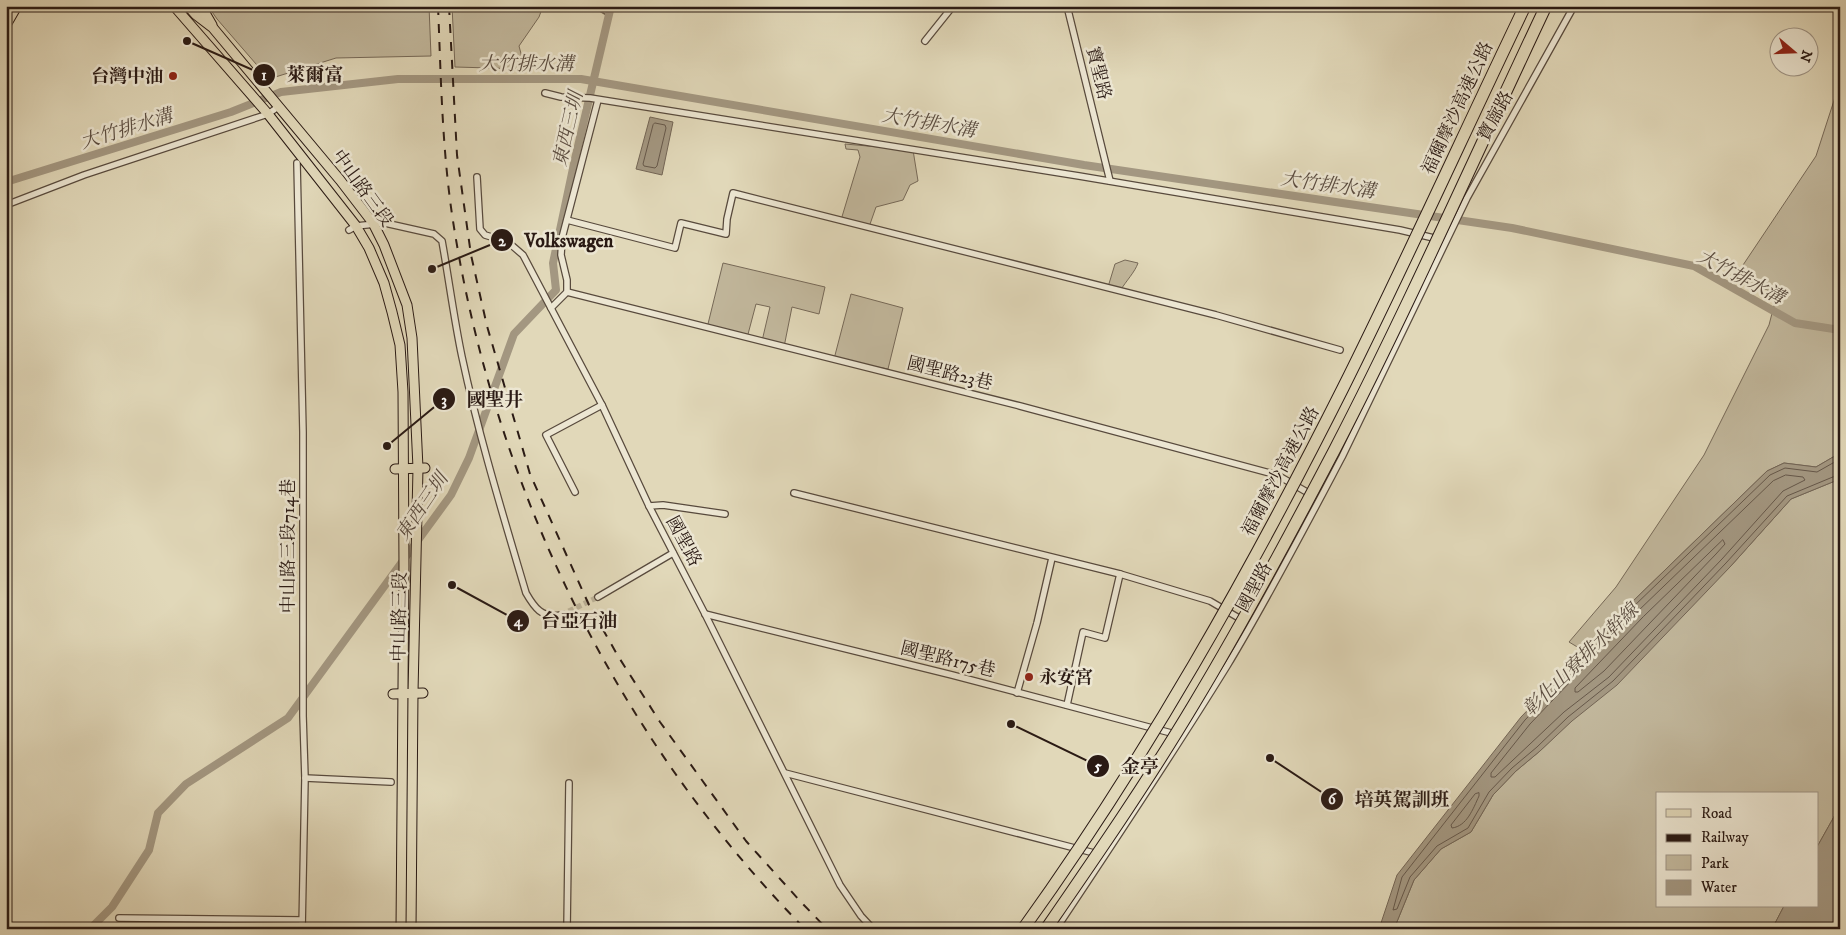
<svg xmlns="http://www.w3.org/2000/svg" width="1846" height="935" font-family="'IM FELL DW Pica','Noto Serif TC',serif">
<rect width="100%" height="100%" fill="#e1d8b9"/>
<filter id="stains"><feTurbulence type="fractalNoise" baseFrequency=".004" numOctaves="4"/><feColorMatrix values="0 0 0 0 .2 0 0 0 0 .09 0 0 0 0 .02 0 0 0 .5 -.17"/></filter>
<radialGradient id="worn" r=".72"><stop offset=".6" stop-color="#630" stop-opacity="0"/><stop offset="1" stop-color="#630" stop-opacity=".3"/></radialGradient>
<g fill="#c2b89d" stroke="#766958">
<polygon points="208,6 429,6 431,56 336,58 269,79 217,19"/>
<polygon points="452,6 543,6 539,17 519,46 525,69 455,67"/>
<polygon points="1840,82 1840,453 1816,467 1784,463 1767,471 1630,604 1584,651 1569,642 1616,587 1704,455 1769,325 1777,294 1735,277 1816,156"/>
<polygon points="845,144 913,150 918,181 910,185 903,200 876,207 869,227 841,220 860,157 858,150 846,149"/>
<path d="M1125,260l13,3c-3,9 -12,18 -18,28l-12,-4 7,-23z"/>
<polygon points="723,263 825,287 819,314 792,307 784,347 762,341 770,307 756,304 747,338 707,328"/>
<polygon points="851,294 903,308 888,369 834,359"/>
<polygon points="1840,479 1840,806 1817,847 1817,794 1657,794 1657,906 1784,906 1772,929 1394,929 1414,880 1441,849 1471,832 1493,795 1516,771 1540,751 1730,567 1791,499"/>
</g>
<g fill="#a39781" stroke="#736555">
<polygon points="650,117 673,122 662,175 636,169"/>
<polygon points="1840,453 1840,479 1791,499 1730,567 1617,685 1572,721 1540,751 1516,771 1493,795 1471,832 1441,849 1414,880 1394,929 1379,929 1397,875 1521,717 1630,604 1767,471 1784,463 1816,467"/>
<polygon points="1840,806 1840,929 1772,929 1784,906 1817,906 1817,847"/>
</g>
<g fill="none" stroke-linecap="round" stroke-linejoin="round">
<g stroke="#66584a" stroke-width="1">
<polygon points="655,123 665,125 666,128 657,166 655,168 644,166 643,164 653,125"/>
<polyline points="1840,459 1817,472 1785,468 1770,475 1633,607 1525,720 1402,877 1393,910 1397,909 1410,877 1437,846 1468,828 1489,792 1512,768 1537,747 1568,717 1613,681 1726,563 1787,496 1840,474"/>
<polygon points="1786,475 1803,477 1805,480 1783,491 1722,559 1609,677 1564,712 1495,777 1491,777 1491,773 1530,724 1637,612 1773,481"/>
<polygon points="1723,540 1725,544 1716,554 1604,671 1578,692 1575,692 1575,688 1643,617"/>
<path d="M1479,793v3c-6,13 -12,30 -27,32l-1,-3 24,-31z"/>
</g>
<polyline stroke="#736555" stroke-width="2" points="592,6 608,16"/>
<g stroke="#a39781" stroke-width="8">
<polyline points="6,182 231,112 281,92 398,79 581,79 1084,165 1512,228 1694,266 1795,323 1840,330"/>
<polyline points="90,929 112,907 149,850 158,813 186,784 288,718 451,495 469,458 514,334 556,290 553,263 575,159 611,6"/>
</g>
<polyline stroke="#bcb298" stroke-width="5.5" stroke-dasharray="5.5 3" stroke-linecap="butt" points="561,615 598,597"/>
<g stroke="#584a3d" stroke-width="8">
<g id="street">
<polyline points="1067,6 1110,181"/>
<polyline points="925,41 953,6"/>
<polyline points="545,93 561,97 590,98 1079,176 1400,230 1438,239"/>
<polyline points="297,163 303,432 303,716 305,778 302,929"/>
<polyline points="477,177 480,229 485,235 508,242 523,255 602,405 649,506 705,614 840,885 861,916 873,929"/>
<polyline points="6,205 84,175 268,114 278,107"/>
<polyline points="567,220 675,248 681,223 726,234 727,219 733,193 1216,315 1340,350"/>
<path d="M349,230l7,-4 29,-3 49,11 8,7c7,39 12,78 20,116 17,80 41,158 64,236 8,14 16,26 35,22"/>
<polyline points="567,292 1020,406 1277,475 1312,495"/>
<polyline points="551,308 567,292 567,280 561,255 562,238 598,100"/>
<polyline points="575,492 546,435 602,405"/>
<polyline points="794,493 1120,574 1210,601 1244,621"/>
<polyline points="649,506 663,505 725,514"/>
<polyline points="598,597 673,553"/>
<polyline points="705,614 952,675 1175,734"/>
<polyline points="1017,693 1037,623 1052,558"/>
<polyline points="1067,705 1083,632 1105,638 1120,574"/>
<polyline points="785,773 1098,854"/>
<polyline points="305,778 391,782"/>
<polyline points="119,918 302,920"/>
<polyline points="567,929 569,783"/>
<path d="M1056,929c58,-87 116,-174 171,-263 41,-68 78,-139 115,-209l125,-259 107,-192"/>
</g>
</g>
<g stroke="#2a1a14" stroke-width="11">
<g id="primary">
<polyline points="174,6 268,114 356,226 369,248 384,283 392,312 400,345 403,392 404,566 401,929"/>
<polyline points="188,6 196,15 213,28 340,180 373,223 384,245 407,305 412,338 418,468 413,693 411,929"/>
<polyline points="201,6 212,25"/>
<polyline points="6,25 17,6"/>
<polyline points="395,469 425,468"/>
<polyline points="393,694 423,693"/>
</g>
</g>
<use href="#street" stroke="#ece6d2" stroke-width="5.5"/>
<use href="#primary" stroke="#e1d8b9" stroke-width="9"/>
<g stroke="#2a1a14" stroke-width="2" stroke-dasharray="9 9" stroke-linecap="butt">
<path d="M438,6c3,72 4,144 15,215 41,265 163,516 352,708"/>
<polyline points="449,6 457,155 471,255 487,326 530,474 589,605 618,656 660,722 746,841 800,901 827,929"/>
</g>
<g stroke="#2a1a14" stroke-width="13" stroke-linecap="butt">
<g id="highway-bridge">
<path d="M1023,929c123,-171 226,-354 320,-541 63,-126 121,-255 182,-382"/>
<path d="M1046,929c51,-74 102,-148 148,-225 50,-83 96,-169 141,-255 75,-145 141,-295 211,-443"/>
</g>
</g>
<use href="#highway-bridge" stroke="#e1d8b9" stroke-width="11"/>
</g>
<g fill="#8f2418" stroke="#ece6d2" stroke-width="2">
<circle cx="173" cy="76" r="5"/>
<circle cx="1029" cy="677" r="5"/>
</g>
<g text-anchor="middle" stroke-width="5" stroke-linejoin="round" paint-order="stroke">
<g font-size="18" fill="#2a1a14" stroke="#ece6d2">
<text transform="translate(1099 73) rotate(76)" y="6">寶聖路</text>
<text transform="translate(1457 108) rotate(-65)" y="6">福爾摩沙高速公路</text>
<text transform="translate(1495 116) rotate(-61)" y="6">寶廍路</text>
<text transform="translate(363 188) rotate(54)" y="6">中山路三段</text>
<text transform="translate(950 373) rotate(14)" y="6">國聖路23巷</text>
<text transform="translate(1280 471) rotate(-62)" y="6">福爾摩沙高速公路</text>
<text transform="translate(684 541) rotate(62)" y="6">國聖路</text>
<text transform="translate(288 546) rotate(-90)" y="6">中山路三段714巷</text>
<text transform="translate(1254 587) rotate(-61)" y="6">國聖路</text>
<text transform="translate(399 617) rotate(-89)" y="6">中山路三段</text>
<text transform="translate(948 659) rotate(14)" y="6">國聖路175巷</text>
</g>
<g font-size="18" font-weight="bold" fill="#2a1a14" stroke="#ece6d2" text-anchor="end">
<text x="163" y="82">台灣中油</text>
<text x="1039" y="683" text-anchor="start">永安宮</text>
</g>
<g font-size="19" font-style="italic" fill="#5a4c40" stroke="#ece6d2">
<text x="526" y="70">大竹排水溝</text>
<text transform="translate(929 122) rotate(10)" y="7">大竹排水溝</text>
<text transform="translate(126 128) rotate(-17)" y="7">大竹排水溝</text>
<text transform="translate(567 129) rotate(-77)" y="7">東西三圳</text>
<text transform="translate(1328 184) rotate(8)" y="7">大竹排水溝</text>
<text transform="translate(1741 276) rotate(28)" y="7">大竹排水溝</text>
<text transform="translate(421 506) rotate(-56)" y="7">東西三圳</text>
<text transform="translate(1580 659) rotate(-44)" y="7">彰化山寮排水幹線</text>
</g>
</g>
<path fill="none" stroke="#2a1a14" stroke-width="2" d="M187 41L264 75M432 269L502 240M387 446L444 399M452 585L518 621M1011 724L1098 766M1270 758L1332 799"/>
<g fill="#2a1a14" stroke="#ece6d2" stroke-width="2">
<circle cx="187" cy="41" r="5"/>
<circle cx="432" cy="269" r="5"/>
<circle cx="387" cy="446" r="5"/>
<circle cx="452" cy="585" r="5"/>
<circle cx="1011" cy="724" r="5"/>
<circle cx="1270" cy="758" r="5"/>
<circle cx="264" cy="75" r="12"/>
<circle cx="502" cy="240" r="12"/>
<circle cx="444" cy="399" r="12"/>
<circle cx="518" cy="621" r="12"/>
<circle cx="1098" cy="766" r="12"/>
<circle cx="1332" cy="799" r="12"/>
</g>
<g font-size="15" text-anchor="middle" font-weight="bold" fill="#fff">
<text x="264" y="80">1</text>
<text x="502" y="246">2</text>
<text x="444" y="405">3</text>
<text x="518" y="626">4</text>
<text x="1098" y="771">5</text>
<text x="1332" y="804">6</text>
</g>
<g font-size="19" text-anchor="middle" font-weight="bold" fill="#2a1a14" stroke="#ece6d2" stroke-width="5" stroke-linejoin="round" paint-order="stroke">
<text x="315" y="81">萊爾富</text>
<text x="569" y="247">Volkswagen</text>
<text x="495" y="406">國聖井</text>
<text x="579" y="627">台亞石油</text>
<text x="1140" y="773">金亭</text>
<text x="1402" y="806">培英駕訓班</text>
</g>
<rect width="1846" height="935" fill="none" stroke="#e1d8b9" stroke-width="25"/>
<rect x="8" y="8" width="1831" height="920" fill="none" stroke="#2a1a14" stroke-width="2.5"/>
<rect x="12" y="12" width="1821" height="910" fill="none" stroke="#2a1a14"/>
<rect x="1656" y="792" width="162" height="115" fill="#ece6d2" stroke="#9e9486"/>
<rect x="1666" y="809" width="25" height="8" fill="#e1d8b9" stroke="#9e9486"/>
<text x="1701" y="818" font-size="15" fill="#2a1a14">Road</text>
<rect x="1666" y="834" width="25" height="8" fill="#2a1a14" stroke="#9e9486"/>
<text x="1701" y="842" font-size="15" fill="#2a1a14">Railway</text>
<rect x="1666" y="855" width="25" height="15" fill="#c2b89d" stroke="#9e9486"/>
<text x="1701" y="868" font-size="15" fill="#2a1a14">Park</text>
<rect x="1666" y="880" width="25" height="15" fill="#a39781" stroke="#9e9486"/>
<text x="1701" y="892" font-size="15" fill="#2a1a14">Water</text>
<g transform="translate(1794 52) rotate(109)"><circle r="24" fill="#ece6d2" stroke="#9e9486"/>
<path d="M0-4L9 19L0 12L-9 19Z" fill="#8f2418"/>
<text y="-8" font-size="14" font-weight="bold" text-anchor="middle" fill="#2a1a14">N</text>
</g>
<rect width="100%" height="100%" filter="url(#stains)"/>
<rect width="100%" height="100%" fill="url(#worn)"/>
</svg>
